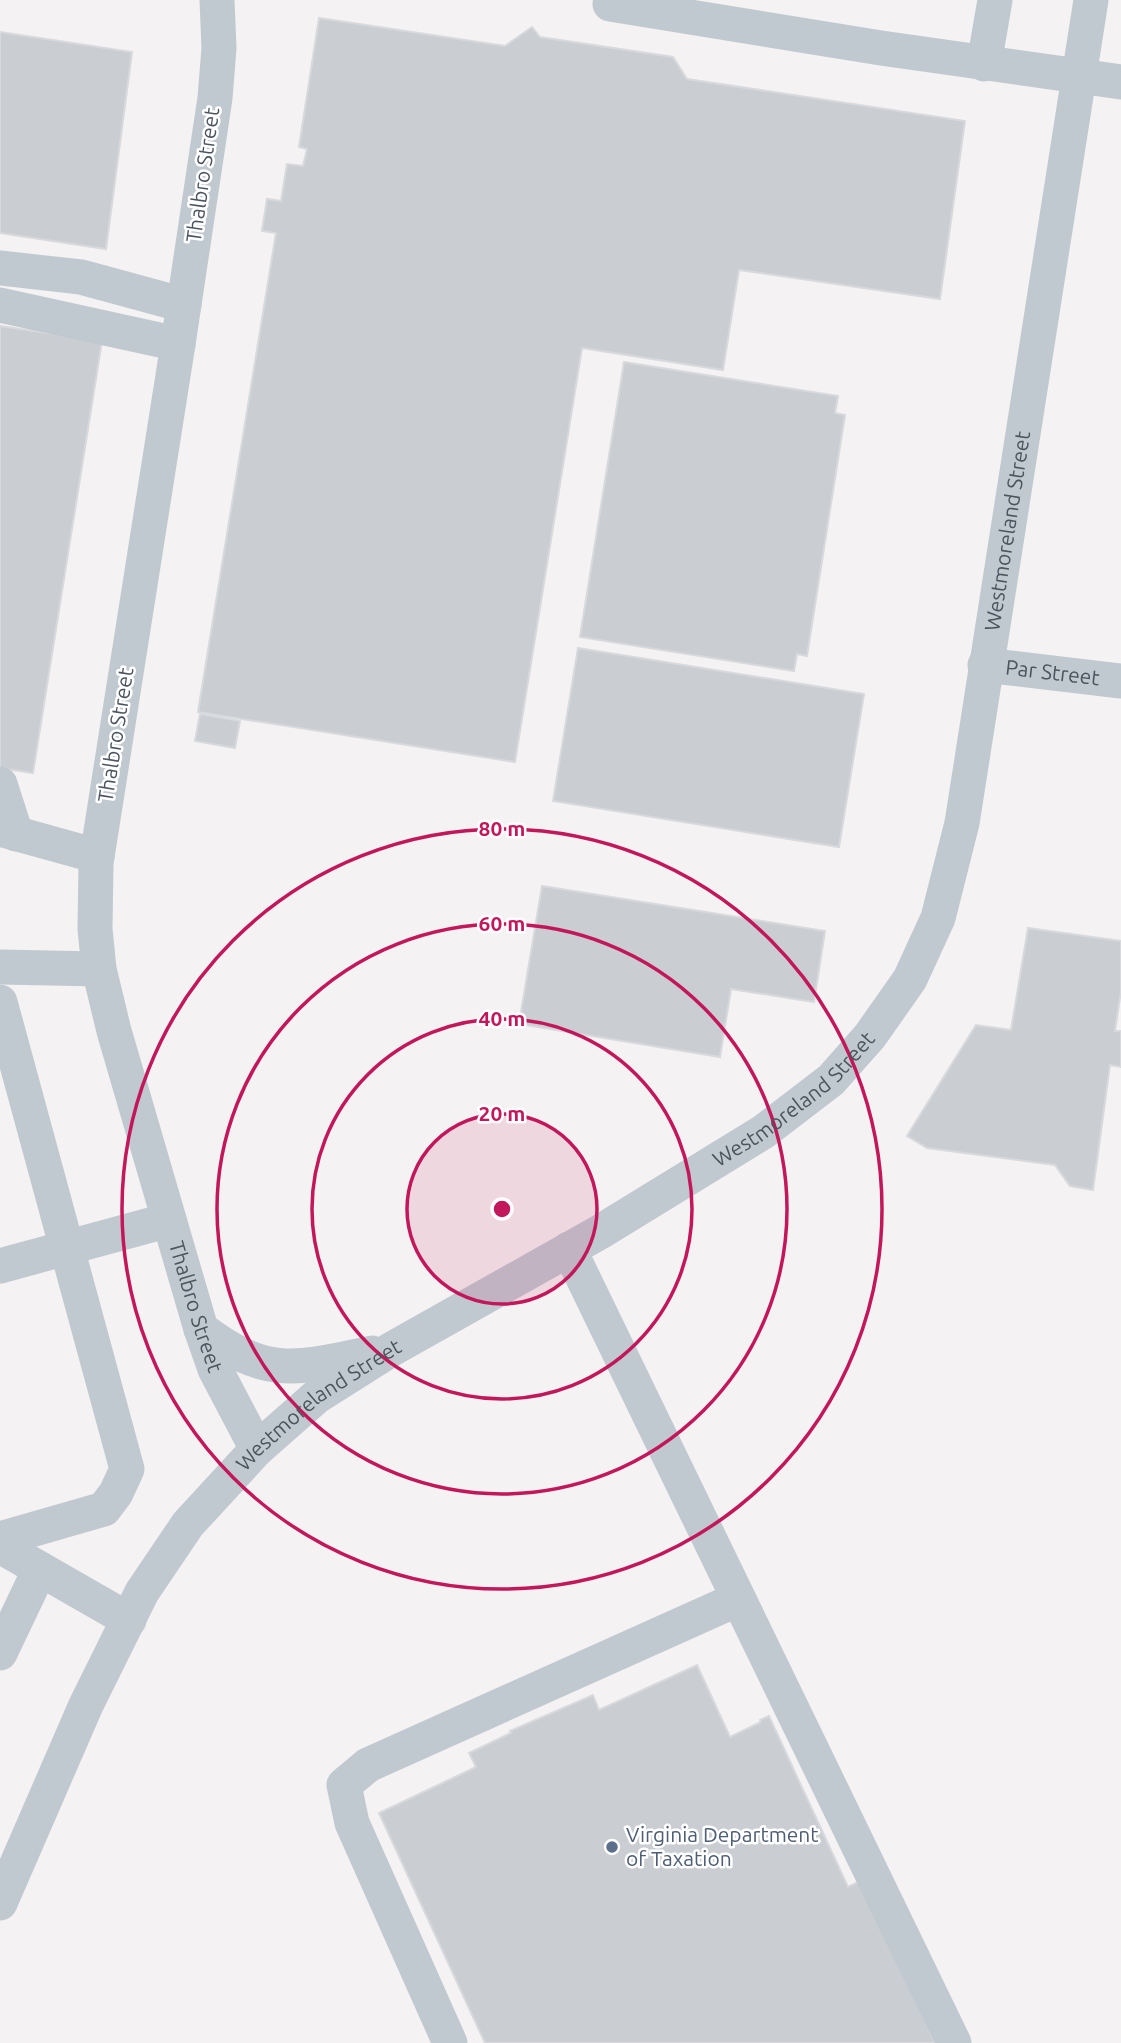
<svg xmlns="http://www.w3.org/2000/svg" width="1121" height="2043" font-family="Ubuntu,sans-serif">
<rect width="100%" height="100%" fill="#f4f2f2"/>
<g fill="#cacdd1" stroke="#d7d9dd" stroke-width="2">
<polygon points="319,18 505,46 532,27 540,37 673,57 687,79 965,121 940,299 739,270 723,370 582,348 515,762 198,712 276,233 262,231 267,199 281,201 287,164 303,166 307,149 299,147"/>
<polygon points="0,32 132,52 106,249 0,233"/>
<polygon points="0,326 102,341 33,773 0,768"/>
<polygon points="624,362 838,396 835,413 845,415 807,656 797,654 794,671 580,637"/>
<polygon points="578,648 864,694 839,847 553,801"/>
<polygon points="200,714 240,721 235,748 195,741"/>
<polygon points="542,886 825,931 814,1002 731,989 720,1057 519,1024"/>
<polygon points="1028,928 1121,941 1121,991 1115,1031 1121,1031 1121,1067 1110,1065 1093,1190 1070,1186 1055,1165 927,1148 907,1136 976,1025 1011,1030"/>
<polygon points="697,1665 730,1737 761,1722 760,1720 769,1716 848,1887 860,1881 935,2043 485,2043 379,1813 476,1767 469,1753 511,1733 510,1731 593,1695 599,1710"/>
</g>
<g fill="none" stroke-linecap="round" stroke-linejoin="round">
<g stroke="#c1c9d0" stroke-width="35">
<path id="s1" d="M217,0l2,48 -4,50 -37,246 -82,519 -1,66 4,40 15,62 87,298 14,40 42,80"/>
<polyline points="610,4 881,48 1121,82"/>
<polyline points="984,64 995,0"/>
<polyline points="0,268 81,277 184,305"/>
<polyline points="0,305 178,344"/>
<path id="s2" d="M985,665l136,16"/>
<polyline points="0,784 16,834"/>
<polyline points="0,829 97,856"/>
<polyline points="0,967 99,969"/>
<polyline points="0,1002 127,1469 116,1493 104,1509 0,1539"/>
<polyline points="569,1249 954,2043"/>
<polyline points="0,1266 169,1220"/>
<path d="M201,1329c66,50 95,40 171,24"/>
<polyline points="0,1546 129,1620"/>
<polyline points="0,1653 40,1569"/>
<path id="s3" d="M0,1903l86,-198 56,-113 46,-68 69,-75 59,-52 76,-48 208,-117 163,-100 68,-52 39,-44 40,-57 28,-61 24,-95 129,-823"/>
<polyline points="450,2043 352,1823 344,1785 368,1765 738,1599"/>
</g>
</g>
<circle cx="502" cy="1209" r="95" fill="#c2185b" fill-opacity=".12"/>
<g fill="none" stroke="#c2185b" stroke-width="3.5">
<circle cx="502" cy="1209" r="95"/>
<circle cx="502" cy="1209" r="190"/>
<circle cx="502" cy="1209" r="285"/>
<circle cx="502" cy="1209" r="380"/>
</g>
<circle fill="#5c6f8a" stroke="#fff" stroke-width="2.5" cx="612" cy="1847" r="7"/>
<g text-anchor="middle" stroke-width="5" stroke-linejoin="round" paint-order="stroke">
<g font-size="21" fill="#4b555f" stroke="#fff">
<text transform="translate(203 175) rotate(-82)" y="7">Thalbro Street</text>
<text dy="7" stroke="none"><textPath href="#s3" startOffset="1799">Westmoreland Street</textPath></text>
<text dy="7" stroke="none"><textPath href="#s2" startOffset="68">Par Street</textPath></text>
<text transform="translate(116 735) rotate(-81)" y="7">Thalbro Street</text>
<text dy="7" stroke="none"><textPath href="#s3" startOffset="1169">Westmoreland Street</textPath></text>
<text dy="7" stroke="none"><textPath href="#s1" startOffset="1330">Thalbro Street</textPath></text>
<text dy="7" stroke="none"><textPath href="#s3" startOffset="602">Westmoreland Street</textPath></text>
</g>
<g font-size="21" fill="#4e5e75" stroke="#fff" text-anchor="start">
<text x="626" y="1842">Virginia Department<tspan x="626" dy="24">of Taxation</tspan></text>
</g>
</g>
<circle cx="502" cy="1209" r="10" fill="#c2185b" stroke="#fff" stroke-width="3.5"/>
<g font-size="21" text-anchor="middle" font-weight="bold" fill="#c2185b" stroke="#fff" stroke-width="5" stroke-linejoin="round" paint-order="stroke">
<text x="502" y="836">80 m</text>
<text x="502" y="931">60 m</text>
<text x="502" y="1026">40 m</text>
<text x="502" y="1121">20 m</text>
</g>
</svg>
